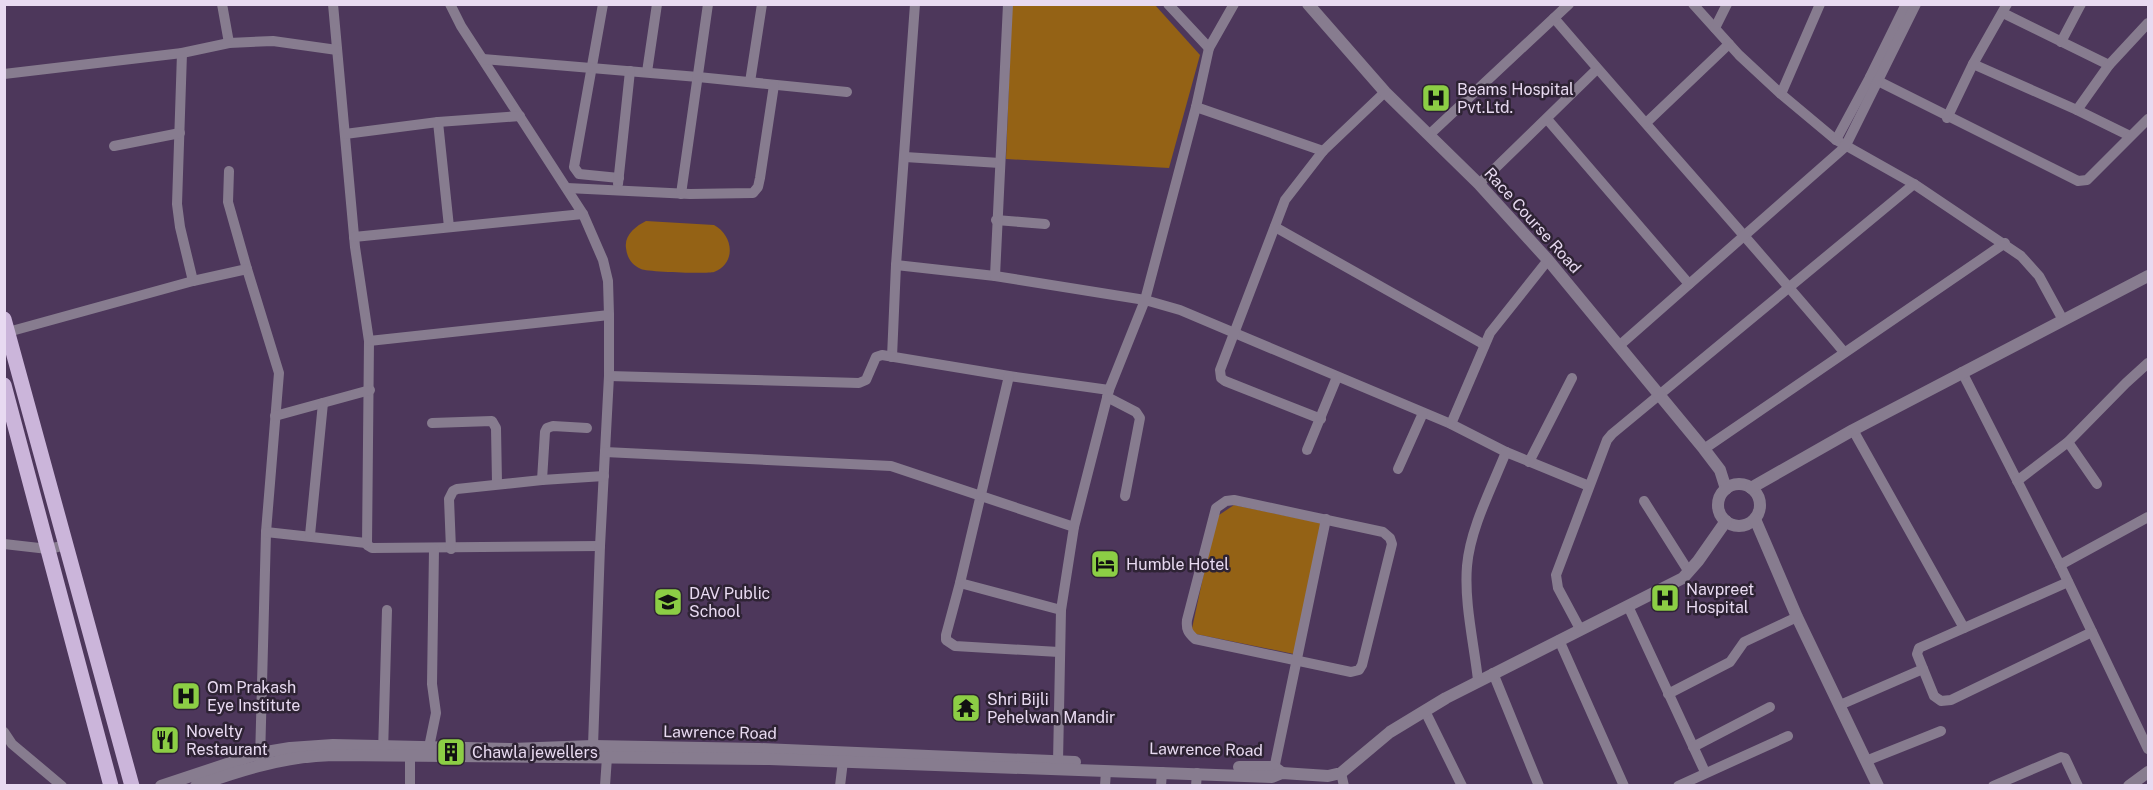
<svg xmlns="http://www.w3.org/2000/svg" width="2153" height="790" font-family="'Public Sans',sans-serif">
<rect width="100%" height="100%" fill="#4d375b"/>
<g fill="#946215">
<polygon points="1012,5 1155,5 1200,55 1169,168 1006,159"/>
<path d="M646,221l68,4c19,10 23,38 0,47 -6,2 -67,0 -73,-3 -9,-4 -14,-11 -15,-21 -2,-13 10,-22 20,-27z"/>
<polygon points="1234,505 1321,523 1294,654 1191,633 1216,517"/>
</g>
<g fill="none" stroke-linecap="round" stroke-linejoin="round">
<g stroke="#877c8f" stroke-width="10">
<polyline points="222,4 229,43"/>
<polyline points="333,4 355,247 369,341 367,545 372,548 600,546"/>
<polyline points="450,4 461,26 583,214 603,260 608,281 609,315 609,376 600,546 593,746"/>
<polyline points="603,4 574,167 579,174 619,178"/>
<polyline points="1168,4 1209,48"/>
<polyline points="1693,4 1739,55 1781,94 1836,140 1914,184 2021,256 2039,276 2063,320"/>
<polyline points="2003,13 2109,65"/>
<path d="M1554,18c96,112 195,221 290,334"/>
<polyline points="1715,28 1727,4"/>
<polyline points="2061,42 2081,4"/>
<polyline points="182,53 177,204 180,227 193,281"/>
<polyline points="483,59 698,77 847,92"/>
<polyline points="1973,64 2077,110 2130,136"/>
<polyline points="647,72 657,4"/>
<polyline points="4,74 182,53 229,43 273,41 337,50"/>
<polyline points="1870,77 2078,181 2087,180 2148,119"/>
<polyline points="750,82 762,4"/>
<polyline points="1781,94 1820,4"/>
<polyline points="1196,107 1323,151"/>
<polyline points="2077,110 2109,65 2148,23"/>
<polyline points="1947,118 1973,64 2007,4"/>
<polyline points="1547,119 1689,284"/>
<polyline points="438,122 449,227"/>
<polyline points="1646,123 1729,44"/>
<polyline points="345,134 438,122 520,116"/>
<polyline points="1430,134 1569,4"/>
<polyline points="1836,140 1870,77 1906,4"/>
<polyline points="114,146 180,133"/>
<polyline points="905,157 1000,163"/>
<polyline points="229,171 228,202 247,269"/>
<polyline points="618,184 630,71"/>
<polyline points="1479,184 1597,69"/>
<polyline points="567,188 690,194 753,193 758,187 760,178 774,85"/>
<polyline points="681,194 708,4"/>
<polyline points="996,220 1045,224"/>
<polyline points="1275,227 1483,344"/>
<polyline points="354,237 583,214"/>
<polyline points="896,265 995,276 1145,300 1180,310 1451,424 1506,452 1589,486"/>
<polyline points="995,276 1008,4"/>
<polyline points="8,332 193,281 247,269 279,373 266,532 260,760"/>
<polyline points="369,341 609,315"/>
<polyline points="1620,345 1845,147 1916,4"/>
<polyline points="892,357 896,265 915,4"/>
<polyline points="1962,372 2060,565 2148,749"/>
<polyline points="609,376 859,383 866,380 876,357 882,355 1009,376 1109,390"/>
<polyline points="1009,376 960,583 946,635 946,640 955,646 1059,652"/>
<polyline points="1107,397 1136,412 1140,418 1125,496"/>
<polyline points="275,416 370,390"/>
<polyline points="1321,419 1225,381 1221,378 1220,370 1285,200 1323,151 1385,92"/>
<polyline points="432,423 492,421 496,428 497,483"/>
<polyline points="1451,424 1490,333 1548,260"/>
<polyline points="1853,430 1964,628"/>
<polyline points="2068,442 2097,484"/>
<polyline points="1704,449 2005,243"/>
<polyline points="1307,450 1337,377"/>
<polyline points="605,452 891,466 1074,527"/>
<polyline points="1529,462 1572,378"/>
<polyline points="1398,469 1423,413"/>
<polyline points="542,480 545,432 547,428 553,426 587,428"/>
<polyline points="2017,481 2068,442 2126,383 2148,363"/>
<path d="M1234,500l149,32 7,6 2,6 -30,121 -3,5 -8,2 -156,-33c-7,-6 -9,-10 -8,-19l29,-112 10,-7z"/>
<polyline points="1644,501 1689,572"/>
<polyline points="266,532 366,543"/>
<polyline points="310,535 323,403"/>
<polyline points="4,544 48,549 67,545"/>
<polyline points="451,549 449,499 453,491 457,489 542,480 604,476"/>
<polyline points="2060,565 2148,517"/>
<polyline points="2068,582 1919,648 1917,654 1934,696 1941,701 1951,700 2092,632"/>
<polyline points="960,583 1061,610"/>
<polyline points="1628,606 1705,772"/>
<polyline points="1580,629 1558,588 1556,575 1607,440 1612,434 1914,184"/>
<polyline points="1559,640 1624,786"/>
<polyline points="1493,673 1539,786"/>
<path d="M1478,680c-4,-36 -14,-78 -11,-114 3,-37 25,-79 39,-114"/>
<polyline points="1668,694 1730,662 1744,642 1797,617"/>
<polyline points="1840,705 1923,669"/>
<polyline points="1425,711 1462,786"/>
<polyline points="4,732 12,744 62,786"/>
<polyline points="429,747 436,713 432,684 434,549"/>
<polyline points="1693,747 1770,707"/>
<polyline points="383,753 387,610"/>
<polyline points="1866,761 1941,731"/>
<polyline points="1058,762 1061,610 1074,527 1109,390 1145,300 1196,107 1209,48 1234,4"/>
<polyline points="1341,773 1344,786"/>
<polyline points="1273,774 1326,519"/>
<polyline points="410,786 410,757"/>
<polyline points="605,786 607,757"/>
<polyline points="840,786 843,761"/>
<polyline points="1105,786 1106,771"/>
<polyline points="1161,786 1162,772"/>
<polyline points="1196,786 1197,773"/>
<polyline points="1678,786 1788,736"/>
<polyline points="1993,786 2061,757 2065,758 2078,786"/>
</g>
<g stroke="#877c8f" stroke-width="12">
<polyline points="1308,4 1385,92 1479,184 1548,260 1704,449 1720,470 1726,489"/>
<circle cx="1739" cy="505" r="21"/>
<polyline points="1751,488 1853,430 2148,276"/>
<polyline points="1755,519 1797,617 1878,786"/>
<polyline points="1239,767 1274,767 1282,773"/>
<polyline points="161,786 260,753 290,748 333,745 512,749 593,746 759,749 1075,762"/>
<path d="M196,786c45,-16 89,-30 137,-31l436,4 503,18 10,-4 46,3 13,-3 49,-41 56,-34 237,-120 15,-17 28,-40"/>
<polyline points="2129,786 2148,772"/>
</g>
<g stroke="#cbb5da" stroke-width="15">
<polyline points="4,319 132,786"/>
<polyline points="4,385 111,786"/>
</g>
</g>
<defs>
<g id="hospital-square" transform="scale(1.5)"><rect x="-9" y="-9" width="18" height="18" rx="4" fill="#8cce45" stroke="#2e2334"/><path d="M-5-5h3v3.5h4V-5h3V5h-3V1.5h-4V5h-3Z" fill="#111"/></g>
<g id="hotel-square" transform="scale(1.5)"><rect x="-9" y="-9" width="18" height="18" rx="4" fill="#8cce45" stroke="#2e2334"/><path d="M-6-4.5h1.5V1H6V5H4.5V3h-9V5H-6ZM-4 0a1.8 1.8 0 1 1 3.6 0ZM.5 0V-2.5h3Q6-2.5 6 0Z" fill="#111"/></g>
<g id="school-square" transform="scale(1.5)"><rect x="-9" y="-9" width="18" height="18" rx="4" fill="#8cce45" stroke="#2e2334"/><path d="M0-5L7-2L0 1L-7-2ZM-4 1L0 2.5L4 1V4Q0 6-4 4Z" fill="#111"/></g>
<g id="temple-square" transform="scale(1.5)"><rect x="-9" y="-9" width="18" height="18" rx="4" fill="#8cce45" stroke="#2e2334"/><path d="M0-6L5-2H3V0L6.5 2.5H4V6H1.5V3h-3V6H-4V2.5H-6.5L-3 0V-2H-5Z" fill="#111"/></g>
<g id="restaurant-square" transform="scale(1.5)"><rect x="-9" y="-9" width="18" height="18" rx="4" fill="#8cce45" stroke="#2e2334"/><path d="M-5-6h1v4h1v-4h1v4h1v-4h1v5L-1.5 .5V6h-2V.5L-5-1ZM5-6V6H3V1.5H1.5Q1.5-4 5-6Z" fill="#111"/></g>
<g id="building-square" transform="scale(1.5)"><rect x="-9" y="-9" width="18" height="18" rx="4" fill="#8cce45" stroke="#2e2334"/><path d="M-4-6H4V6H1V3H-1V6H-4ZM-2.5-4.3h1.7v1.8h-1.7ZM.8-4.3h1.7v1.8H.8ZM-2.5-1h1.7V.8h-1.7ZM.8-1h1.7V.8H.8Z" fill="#111"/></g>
</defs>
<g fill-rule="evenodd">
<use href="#hospital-square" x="1436" y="98"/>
<use href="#hotel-square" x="1105" y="564"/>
<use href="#hospital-square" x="1665" y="598"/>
<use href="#school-square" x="668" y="602"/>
<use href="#hospital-square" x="186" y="696"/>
<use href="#temple-square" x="966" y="708"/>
<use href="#restaurant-square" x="165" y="740"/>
<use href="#building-square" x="451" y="752"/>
</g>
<g text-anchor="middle" stroke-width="5" stroke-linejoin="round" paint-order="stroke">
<g font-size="16" fill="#e8daf1" stroke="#2e2334" text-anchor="start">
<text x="1457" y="95">Beams Hospital<tspan x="1457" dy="18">Pvt.Ltd.</tspan></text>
<text x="1126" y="570">Humble Hotel</text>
<text x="1686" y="595">Navpreet<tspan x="1686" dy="18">Hospital</tspan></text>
<text x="689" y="599">DAV Public<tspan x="689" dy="18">School</tspan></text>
<text x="207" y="693">Om Prakash<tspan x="207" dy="18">Eye Institute</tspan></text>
<text x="987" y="705">Shri Bijli<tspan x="987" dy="18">Pehelwan Mandir</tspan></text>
<text x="186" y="737">Novelty<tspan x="186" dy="18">Restaurant</tspan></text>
<text x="472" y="758">Chawla jewellers</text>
</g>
<g font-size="16" fill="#e8daf1" stroke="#2e2334">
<text transform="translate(1533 220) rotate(48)" y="6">Race Course Road</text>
<text transform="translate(720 732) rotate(1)" y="6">Lawrence Road</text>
<text transform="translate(1206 749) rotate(1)" y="6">Lawrence Road</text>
</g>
</g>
<rect width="2153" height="790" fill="none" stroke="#e8daf1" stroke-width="12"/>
</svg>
